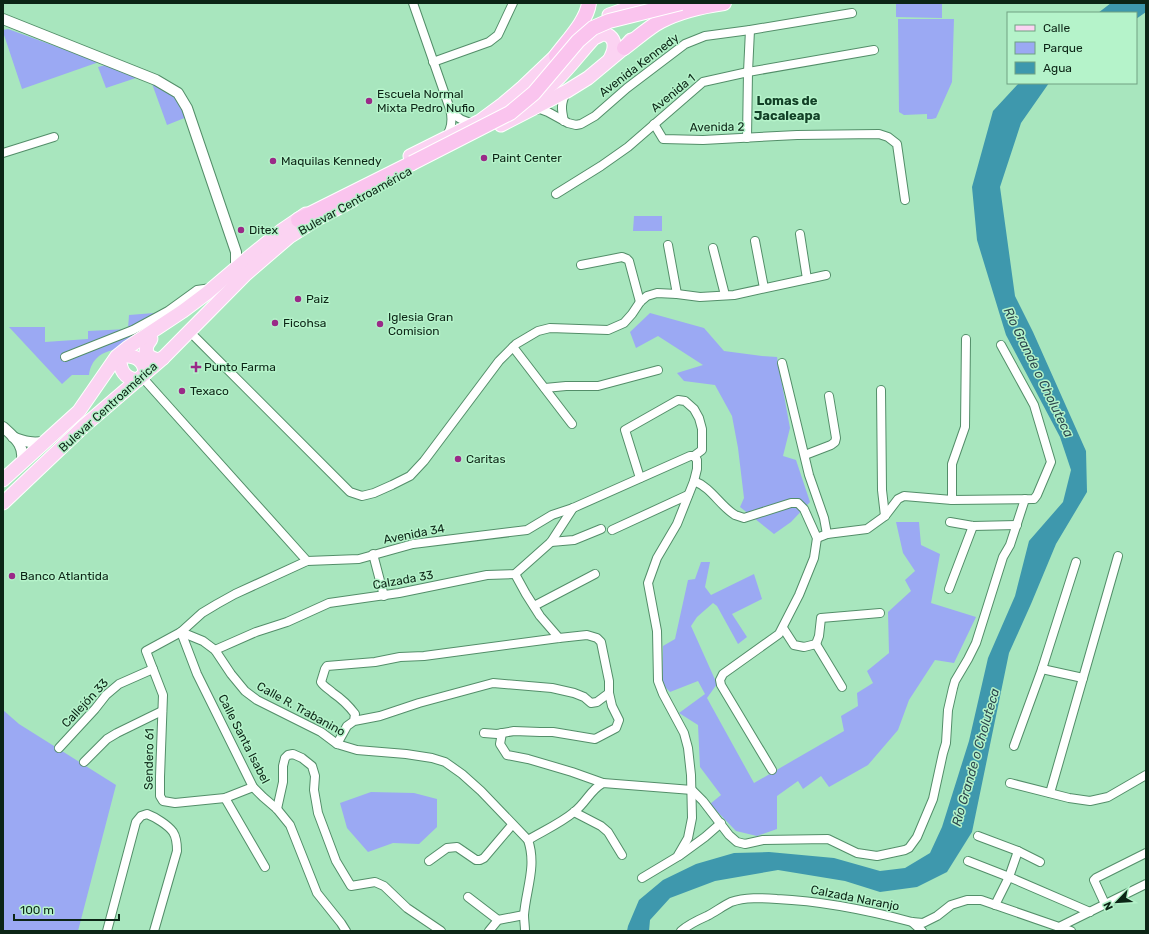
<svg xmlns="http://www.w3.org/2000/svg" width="1149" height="934" font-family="Rubik,sans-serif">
<rect width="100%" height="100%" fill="#a8e6be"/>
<g fill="#9ba9f3">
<polygon points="896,3 942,3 942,18 896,17"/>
<polygon points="898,19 954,19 952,82 936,118 932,119 927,119 927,114 904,115 899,112"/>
<polygon points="8,29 99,62 22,89 3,32 3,30"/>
<polygon points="106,65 139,77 106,88 98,67"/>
<polygon points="151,81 171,94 178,101 187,117 167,125"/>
<polygon points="634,216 662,216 662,231 633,231"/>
<path d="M167,312c-14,11 -27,23 -42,33 -8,5 -18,5 -26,11 -6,5 -9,11 -10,19h-17l-10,9 -53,-57h36v15l43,-3v-8l40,-2 1,-14z"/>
<polygon points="650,313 704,328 724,351 762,356 777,357 790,428 783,456 796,460 810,502 791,522 774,534 740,507 744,498 738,448 732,416 715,385 684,381 677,373 703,365 658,336 636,348 630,332"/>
<polygon points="896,522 919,522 921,545 940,554 931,603 976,617 954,663 935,660 909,700 898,730 868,765 829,787 821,776 803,789 798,781 777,796 777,829 757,836 736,831 710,804 721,795 700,767 698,725 679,713 705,694 698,681 670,692 662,684 663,646 675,639 688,580 695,579 701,562 710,562 705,587 711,595 754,574 762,599 732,614 747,637 738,644 717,606 713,603 697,617 691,626 717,684 707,698 754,783 844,731 841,716 858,706 857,693 873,683 867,671 889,653 888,612 911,591 905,580 915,571 903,553"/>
<polygon points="3,710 19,724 116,785 78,931 3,931"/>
<polygon points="371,792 414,793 437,799 437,827 419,844 393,843 368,852 347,828 340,803"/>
</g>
<g fill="#3e98ad">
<polygon points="1111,3 1146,3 1146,12 1136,19 1136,13 1098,13"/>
<polygon points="1019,83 1049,83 1021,123 1000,187 1015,296 1033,332 1086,451 1087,492 1056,544 1031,604 1009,653 972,832 947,872 917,887 880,892 845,881 778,870 715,881 670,898 650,920 649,931 627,931 628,926 639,900 663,880 696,864 734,853 769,852 834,858 880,871 905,868 930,853 942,827 969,741 988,658 1015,596 1029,541 1063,502 1071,470 1060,437 1006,335 977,240 972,187 993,111"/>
</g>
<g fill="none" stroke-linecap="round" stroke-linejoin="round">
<g stroke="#538e69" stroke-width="10">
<g id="minor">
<path d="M413,3l37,106c3,11 2,20 -5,29"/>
<polyline points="433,62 489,42 498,35 513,3"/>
<path d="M451,110c5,8 14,12 23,13"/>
<polyline points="534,110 540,109 548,112 568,123 576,125 581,124 595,116 627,88 685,44 705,36 750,30 852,13"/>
<path d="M564,121c-3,-13 -3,-17 2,-29"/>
<polyline points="654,124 663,139 703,140 797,135 879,134 888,137 897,144 905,200"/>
<polyline points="747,138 748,72 750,30"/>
<polyline points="3,153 54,137"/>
<polyline points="556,194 601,166 628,147 703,82 748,72 874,50"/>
<polyline points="800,234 807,279"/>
<polyline points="755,241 764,288"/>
<polyline points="668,245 677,294"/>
<polyline points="713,248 725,295"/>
<polyline points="581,265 622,257 627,259 629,261 640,302"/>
<polyline points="189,331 350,492 362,496 374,493 392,485 410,476 424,461 499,361 516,344 538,331 550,328 608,330 624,323 632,314 640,302 647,296 657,293 677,294 700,297 734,295 826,275"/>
<polyline points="513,347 572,424"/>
<polyline points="65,357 133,330 168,311 197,290 211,288"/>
<polyline points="782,363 809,475 824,518 827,534"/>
<polyline points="142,377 307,561"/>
<polyline points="545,388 566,386 598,386 658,370"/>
<polyline points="881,390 882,490 885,516"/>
<polyline points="805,455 831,445 835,442 836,438 829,396"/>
<polyline points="640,478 625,430 678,400 685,401 694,409 699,418 702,429 702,450 694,456"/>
<path d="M694,481c18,7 25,24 41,34 3,1 6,2 9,3l47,-15h7l6,6 13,29 -3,20 -15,37 -20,39 -56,40 -3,6 1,5 51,85"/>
<polyline points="952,500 952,464 965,427 966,339"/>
<polyline points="950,522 973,526 1017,525"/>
<polyline points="612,530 688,495"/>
<polyline points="817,538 827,534 867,529 885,516 898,499 904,496 952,500 1034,499 1037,495 1051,462 1034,405 1001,345"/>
<polyline points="551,542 574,540 601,529"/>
<polyline points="373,554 384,596"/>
<polyline points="515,574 526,594 540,616 559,638"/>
<polyline points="949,589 973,526"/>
<polyline points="534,606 595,574"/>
<polyline points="783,628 794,645 804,647 816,644"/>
<path d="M181,632l22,9 12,9 16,24 14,17 12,9 64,32 16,12 20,6 49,4 26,4 13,4 17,12 19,17 47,49c9,26 -2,49 -4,75 0,5 1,11 1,16"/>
<polyline points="181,632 197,674 253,787 263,797 277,809 290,825 317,893 341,923 346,931"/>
<polyline points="816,644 819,636 821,618 880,613"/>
<polyline points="816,644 842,687"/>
<polyline points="215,650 256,632 287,622 329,603 399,593 487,575 515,574 551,542 573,508"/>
<polyline points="1042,669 1083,678"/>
<polyline points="484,733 497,734 514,731 540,732 553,732 595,739 616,728 619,720 612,706 609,693"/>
<polyline points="502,733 500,744 507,755 528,759 572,772 603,783"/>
<path d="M337,744l10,-18 7,-5 26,-5 39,-13 74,-20 59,5 22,5 10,4 7,6 6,-1 12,-9v-12l-8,-39 -4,-4 -10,-3 -28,3 -135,18 -24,1 -25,5 -48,4 -2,3 -4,13c3,5 8,7 12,11 9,6 16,13 22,21l-1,7"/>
<polyline points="1014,746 1042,669 1076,562"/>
<polyline points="59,748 95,709 106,695 119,684 153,669"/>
<polyline points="84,762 107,739 117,733 162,711"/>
<polyline points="1010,783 1069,798 1090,801 1108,797 1146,775"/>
<polyline points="253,787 225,798 175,803 163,801 160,796 160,777 163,695 146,651 181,632 202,613 217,604 235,594 307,561 359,559 413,544 527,530 552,515 573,508 690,456 694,456"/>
<polyline points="1050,793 1118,556"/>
<polyline points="225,798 265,867"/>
<polyline points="277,809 283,782 283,766 285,758 288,755 293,754 302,758 312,766 315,776 314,790 318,813 336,861 351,886 375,882 384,886 407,908 441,931"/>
<polyline points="574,812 601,826 608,832 622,855"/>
<polyline points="978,836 1018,851 1040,862"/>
<path d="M528,840c15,-9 33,-17 46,-28 12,-9 16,-22 29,-29l89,7 11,11 26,34 8,7 8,2 18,-4 65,-1 29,14 20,3 28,-6 4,-2 8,-11 16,-38 10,-46 3,-10 2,-33 5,-22 2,-7 13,-22 8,-16 27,-86 7,-12 15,-46"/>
<polyline points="679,856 705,837 721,823"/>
<polyline points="429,861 447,848 457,847 476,860 480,860 484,858 512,825"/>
<polyline points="968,861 1009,877 1090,912"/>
<polyline points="642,878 677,857 688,838 692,818 691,775 688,748 684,733 663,694 658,681 657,631 648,583 657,558 677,524 694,481 697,469 697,460 694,456"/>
<polyline points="468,897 498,920"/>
<polyline points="1105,904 1094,880 1096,878 1146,853"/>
<polyline points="995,905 1009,877 1018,851"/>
<polyline points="912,922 922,931"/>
<polyline points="1059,927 1071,931"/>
<path d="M107,931l29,-109 5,-6 6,-2c8,3 21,11 26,18 4,6 4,13 4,19l-23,80"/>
<polyline points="489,931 498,920 524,915"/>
<path d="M681,931c8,-7 17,-11 26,-15 8,-4 16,-10 24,-14 14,-5 31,-4 46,-3 47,2 90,11 135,23l11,1 14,-7 14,-11 16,-5h14l78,27 87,-43"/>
</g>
</g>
<g stroke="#538e69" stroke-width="12">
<g id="tertiary">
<polyline points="3,19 156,80 178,93 187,108 236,252 236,268"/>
<path d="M3,427c12,11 23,19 18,37"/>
<path d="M13,437c12,5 21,7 33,4"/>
</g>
</g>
<g stroke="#fff" stroke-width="15">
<g id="primary">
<polyline points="609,15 643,3"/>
<path d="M534,96c25,-12 41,-38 60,-58 3,-1 6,-3 9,-4 7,0 12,6 11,13 0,4 -2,8 -4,12"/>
<polyline points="501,125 567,91 588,78 624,48 631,40"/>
<polyline points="410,156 480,121 503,104 523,87 563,49"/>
<polyline points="151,339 147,345 146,352 150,357 157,360 163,358"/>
<path d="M127,356c12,0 18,7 18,18"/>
<path d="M120,363c2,11 7,16 18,17"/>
<polyline points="3,480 79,411 117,356 127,348 183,311 207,293 248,258 281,231 306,214"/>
<polyline points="3,503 84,426 163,358 246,274 289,237 319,218 353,200"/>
</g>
</g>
<g stroke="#fff" stroke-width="16">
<g id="trunk">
<path d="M624,48c11,-8 25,-21 37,-27 19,-10 42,-15 63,-18"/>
<path d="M556,56c11,-15 31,-35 33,-53"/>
<polyline points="298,220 412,163"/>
</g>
</g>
<use href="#minor" stroke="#fff" stroke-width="8"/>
<use href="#tertiary" stroke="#fff" stroke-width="10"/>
<use href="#primary" stroke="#fbd3f2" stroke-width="13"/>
<use href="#trunk" stroke="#fac4ee" stroke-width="14"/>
<g stroke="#fff" stroke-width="16" stroke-linecap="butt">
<polyline id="trunk-bridge" points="412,163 510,113 534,93 578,41 593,28 609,21 681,3"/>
</g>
<use href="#trunk-bridge" stroke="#fac4ee" stroke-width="14"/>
</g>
<g fill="#9a2a88" stroke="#b5f3ca" stroke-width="1.5">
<circle cx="369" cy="101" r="4"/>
<circle cx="484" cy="158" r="4"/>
<circle cx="273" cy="161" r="4"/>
<circle cx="241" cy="230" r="4"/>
<circle cx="298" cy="299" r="4"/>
<circle cx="275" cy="323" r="4"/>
<circle cx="380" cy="324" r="4"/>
<path d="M194 361h4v4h4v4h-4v4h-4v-4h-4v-4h4z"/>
<circle cx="182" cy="391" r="4"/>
<circle cx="458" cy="459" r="4"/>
<circle cx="12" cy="576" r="4"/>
</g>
<g text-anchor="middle" stroke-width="3" stroke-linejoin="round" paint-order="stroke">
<g font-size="12" fill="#0c2516" stroke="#b5f3ca">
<text transform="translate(639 65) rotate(-37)" y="4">Avenida Kennedy</text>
<text transform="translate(673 93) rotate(-39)" y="4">Avenida 1</text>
<text transform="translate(717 127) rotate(-1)" y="4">Avenida 2</text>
<text transform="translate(355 201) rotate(-29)" y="4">Bulevar Centroamérica</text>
<text transform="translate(108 407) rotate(-42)" y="4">Bulevar Centroamérica</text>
<text transform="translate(414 534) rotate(-11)" y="4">Avenida 34</text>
<text transform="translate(403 580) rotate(-10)" y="4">Calzada 33</text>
<text transform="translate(85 703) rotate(-47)" y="4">Callejón 33</text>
<text transform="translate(301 709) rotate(29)" y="4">Calle R. Trabanino</text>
<text transform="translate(244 739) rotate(63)" y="4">Calle Santa Isabel</text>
<text transform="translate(149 759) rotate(-89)" y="4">Sendero 61</text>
<text transform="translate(855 898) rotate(11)" y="4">Calzada Naranjo</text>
</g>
<g font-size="12" fill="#0c2516" stroke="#b5f3ca" text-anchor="start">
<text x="377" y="98">Escuela Normal<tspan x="377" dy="14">Mixta Pedro Nufio</tspan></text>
<text x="492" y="162">Paint Center</text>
<text x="281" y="165">Maquilas Kennedy</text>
<text x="249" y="234">Ditex</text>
<text x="306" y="303">Paiz</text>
<text x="388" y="321">Iglesia Gran<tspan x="388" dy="14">Comision</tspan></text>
<text x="283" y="327">Ficohsa</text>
<text x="204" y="371">Punto Farma</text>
<text x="190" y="395">Texaco</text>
<text x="466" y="463">Caritas</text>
<text x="20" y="580">Banco Atlantida</text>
</g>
<g font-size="13" font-weight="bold" fill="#124026" stroke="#b5f3ca">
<text x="787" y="105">Lomas de<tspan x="787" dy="15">Jacaleapa</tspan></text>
</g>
<g font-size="13" font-style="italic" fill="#2c484f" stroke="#b5f3ca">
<text transform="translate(1039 372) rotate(64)" y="5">Río Grande o Choluteca</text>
<text transform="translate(975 757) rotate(-74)" y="5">Río Grande o Choluteca</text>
</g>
</g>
<rect width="1149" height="934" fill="none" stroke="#0c2516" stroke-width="8"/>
<rect x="1007" y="12" width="130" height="72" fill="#b5f3ca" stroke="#71a182"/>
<rect x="1015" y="25" width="20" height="6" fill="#fbd3f2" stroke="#71a182"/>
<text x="1043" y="32" font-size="12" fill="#0c2516">Calle</text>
<rect x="1015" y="42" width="20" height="12" fill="#9ba9f3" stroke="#71a182"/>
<text x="1043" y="52" font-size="12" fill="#0c2516">Parque</text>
<rect x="1015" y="62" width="20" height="12" fill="#3e98ad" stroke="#71a182"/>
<text x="1043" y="72" font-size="12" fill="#0c2516">Agua</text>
<g transform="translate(1117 902) rotate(245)" stroke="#b5f3ca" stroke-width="3" paint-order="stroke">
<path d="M0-3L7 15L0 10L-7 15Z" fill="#0c2516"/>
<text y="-6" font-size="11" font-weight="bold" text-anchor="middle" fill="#0c2516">N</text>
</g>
<path d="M14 914v6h105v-6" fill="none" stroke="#0c2516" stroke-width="2"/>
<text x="20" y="914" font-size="12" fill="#0c2516" stroke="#b5f3ca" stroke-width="3" paint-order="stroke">100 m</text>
</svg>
